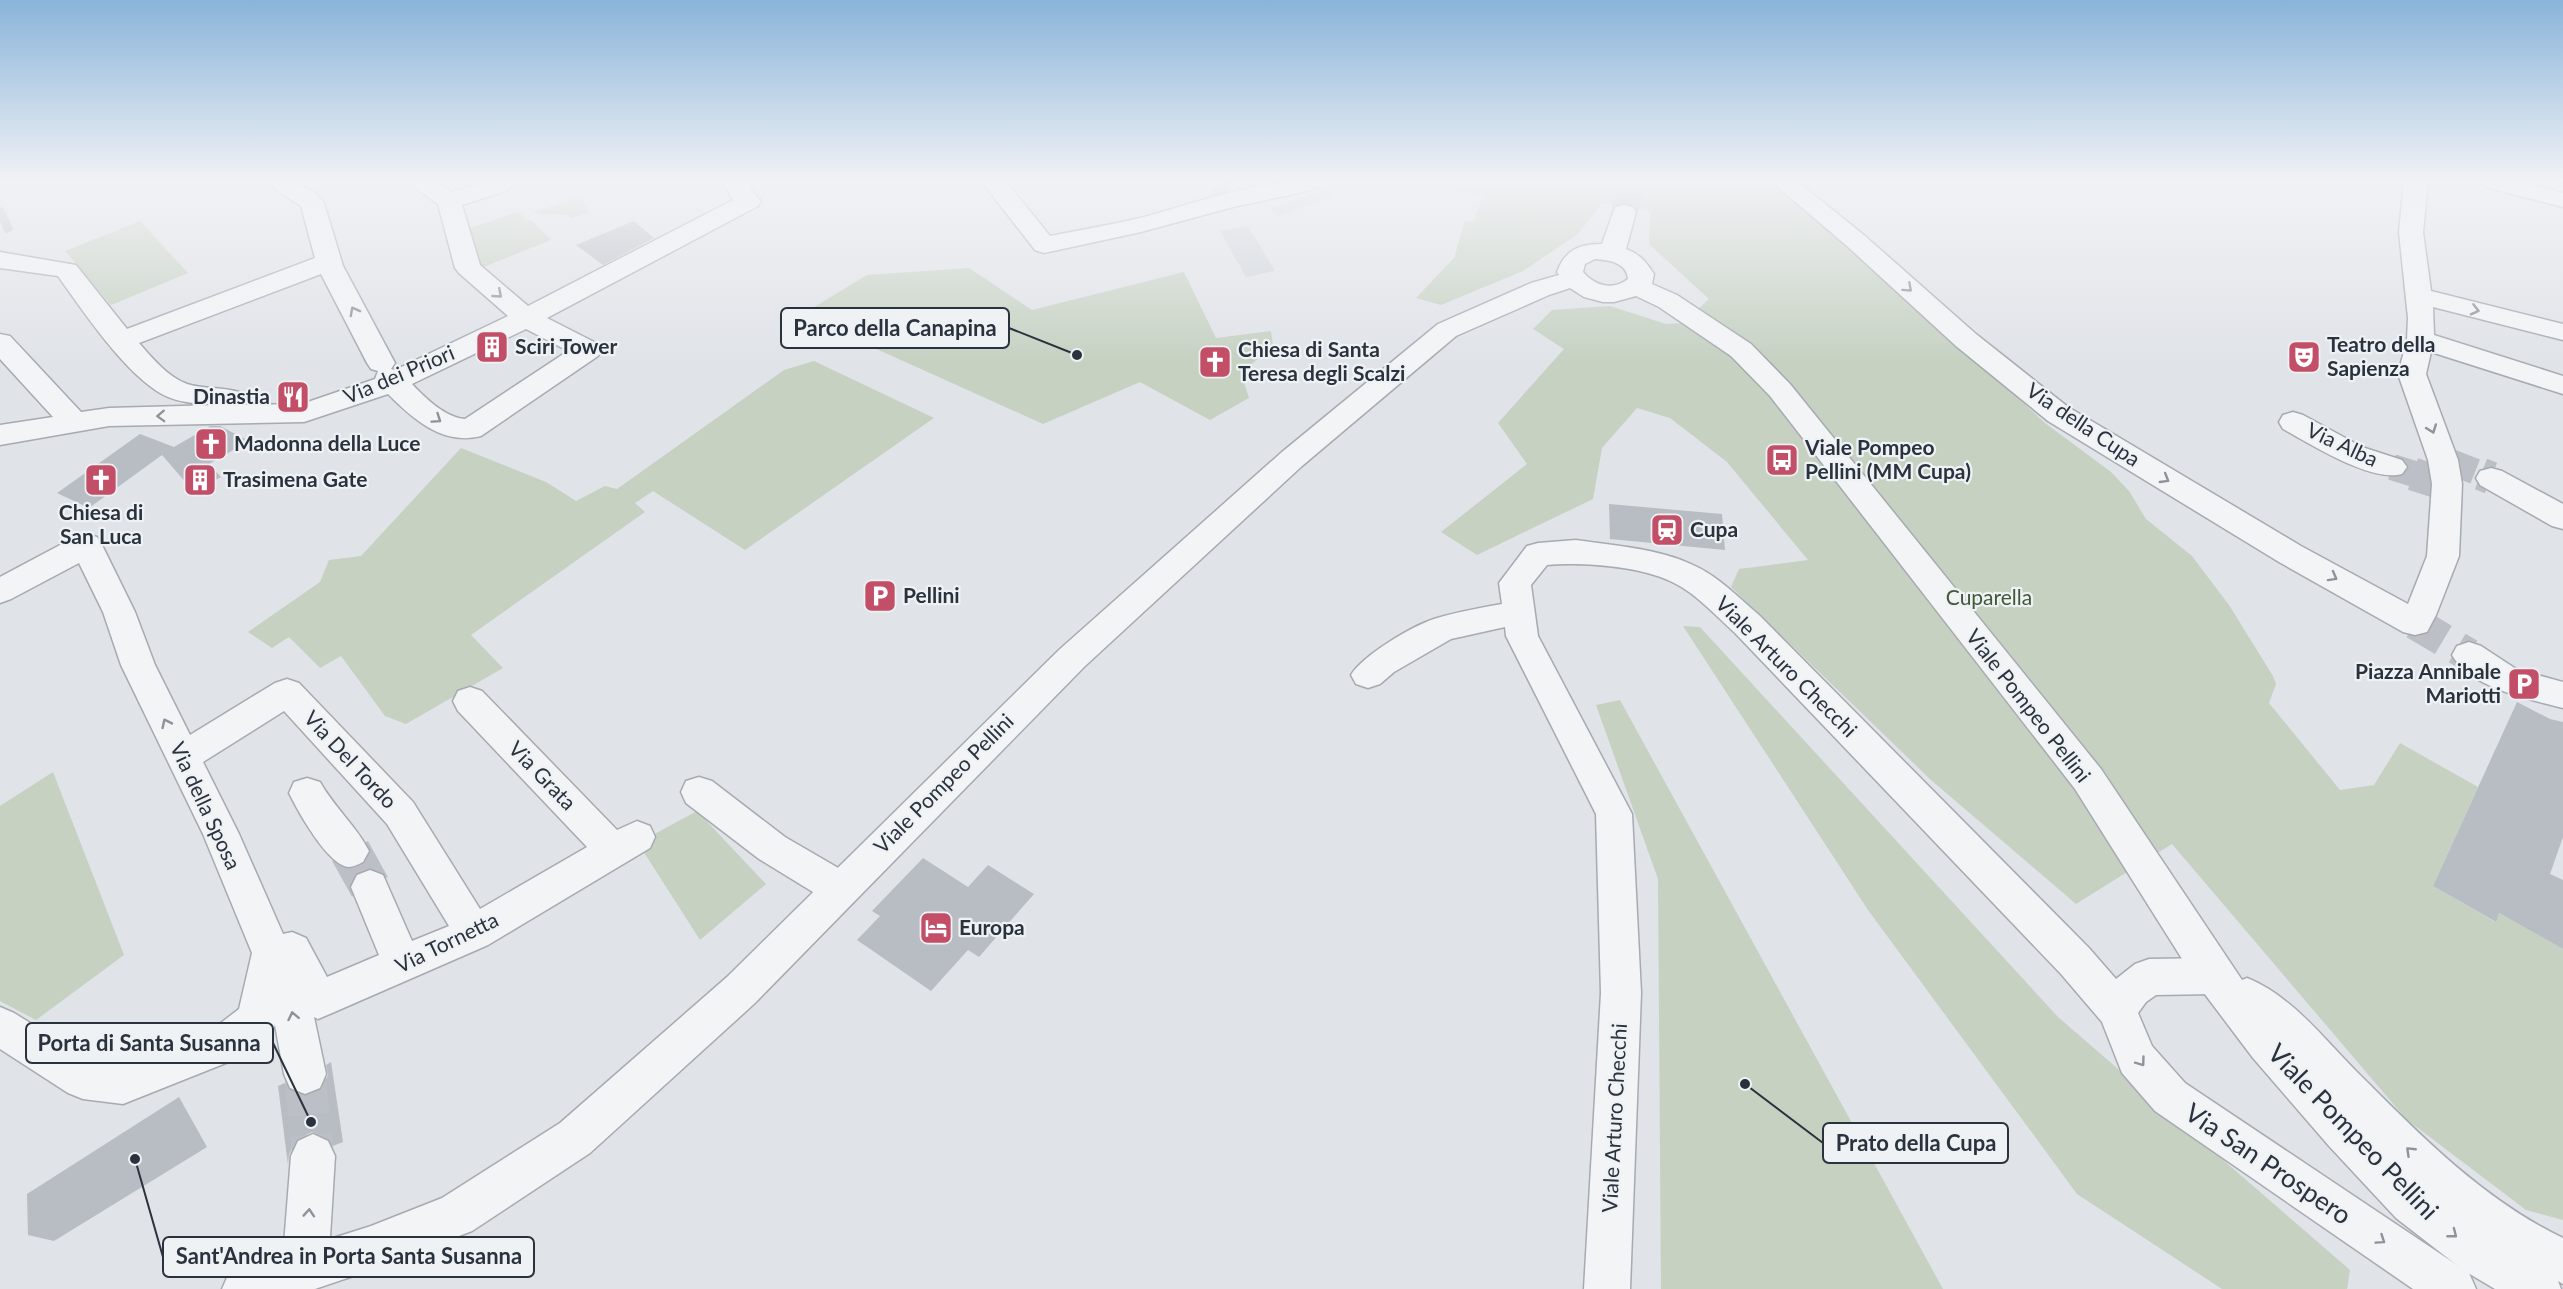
<svg xmlns="http://www.w3.org/2000/svg" width="2563" height="1289" font-family="Lato,sans-serif">
<rect width="100%" height="100%" fill="#e0e3e8"/>
<g fill="#ced3d9">
<polygon points="1325,189 1334,196 1279,216 1270,208"/>
<polygon points="1248,226 1275,271 1246,277 1220,231"/>
</g>
<g fill="#c6d1c2">
<polygon points="1462,182 1776,182 1829,223 2045,423 2111,472 2129,491 2146,519 2192,556 2229,605 2273,676 2276,684 2269,703 2340,790 2374,785 2400,743 2478,787 2433,886 2495,922 2499,913 2563,949 2563,1220 2526,1210 2406,1119 2172,844 2076,904 1931,780 1731,587 1739,569 1808,560 1727,462 1670,418 1637,408 1602,448 1593,499 1477,555 1441,532 1527,464 1498,423 1564,349 1533,329 1552,310 1610,306 1666,324 1683,323 1709,299 1649,244 1650,211 1602,203 1578,234 1523,271 1441,305 1416,298 1454,258 1465,221 1473,222 1483,197 1463,194 1454,188"/>
<polygon points="580,197 589,213 571,218 568,215 531,213"/>
<polygon points="518,212 527,220 532,221 551,240 481,268 467,229"/>
<polygon points="140,221 188,273 111,305 65,251"/>
<polygon points="969,268 1032,310 1184,272 1216,338 1271,331 1273,346 1241,373 1249,398 1210,420 1140,382 1043,424 801,315 867,275"/>
<polygon points="814,361 934,418 745,550 653,491 635,503 645,512 471,635 503,668 406,724 385,716 341,656 320,668 289,637 272,648 248,632 320,582 329,560 361,556 461,448 546,482 576,501 605,486 617,489 784,370"/>
<polygon points="1683,626 1700,627 2058,1017 2350,1270 2347,1289 2222,1289 2077,1194 1868,910"/>
<polygon points="1620,700 1943,1289 1661,1289 1658,879 1596,705"/>
<polygon points="53,772 124,955 36,1020 0,1001 0,806"/>
<polygon points="697,811 766,884 700,940 638,843"/>
</g>
<g fill="#b8bdc4">
<polygon points="634,221 654,238 603,265 576,245"/>
<polygon points="210,426 220,426 249,441 209,464 221,477 194,492 162,455 89,508 57,493 140,434 174,447"/>
<polygon points="1609,504 1722,514 1725,550 1610,539"/>
<polygon points="2517,702 2550,719 2563,722 2563,837 2550,874 2563,880 2563,949 2499,913 2496,922 2433,886"/>
<polygon points="923,858 968,887 988,865 1034,894 979,957 968,950 931,991 857,940 880,916 872,911"/>
<polygon points="331,1062 343,1142 333,1146 329,1139 312,1132 296,1140 289,1155 288,1165 278,1086 285,1083 289,1090 304,1096 321,1090 328,1075 326,1065"/>
<polygon points="179,1097 207,1147 54,1241 28,1235 27,1194"/>
</g>
<g fill="none" stroke-linecap="round" stroke-linejoin="round">
<g stroke="#bcc0c6" stroke-width="26" stroke-dasharray="26 14" stroke-linecap="butt">
<polyline points="1215,188 1224,195"/>
<polyline points="0,222 8,218"/>
<polyline points="2451,462 2484,475"/>
<polyline points="2392,467 2417,475"/>
</g>
<g stroke="#bcc0c6" stroke-width="33" stroke-dasharray="33 16" stroke-linecap="butt">
<polyline points="2413,474 2438,482"/>
<polyline points="2481,474 2491,478"/>
<polyline points="2415,623 2469,655"/>
</g>
<g stroke="#bcc0c6" stroke-width="41" stroke-dasharray="41 20" stroke-linecap="butt">
<polyline points="350,851 370,887"/>
<polyline points="305,1074 313,1156"/>
</g>
<polyline stroke="#bcc0c6" stroke-width="26" stroke-dasharray="26 14" stroke-linecap="butt" points="1624,212 1634,182"/>
<g stroke="#a6aab1" stroke-width="3">
<g id="minor">
<path d="M268,182c21,-1 43,2 56,21l19,63 52,97 -4,6 4,1 113,-54 -49,-43 -4,-5 -17,-64 -24,-17 -4,-5h27l15,10 35,-10h30l-11,9 -44,14 18,60 48,41 205,-106 -10,-18h24l7,12 7,7 -3,5 -211,112 51,26 4,6 -4,6 -117,80c-38,10 -68,-17 -93,-42l-84,28 -195,4 -109,19v-20l53,-8 -53,-58v-25l10,2 71,76 28,-4 109,-3c-16,-2 -34,-1 -50,-8 -39,-17 -85,-86 -110,-121l-58,-8v-16l76,13 51,64 188,-71 -14,-52 -29,-19zM321,274l46,89 4,6 7,2 -3,8 -73,25 -63,1 4,-6 -4,-7c-17,-5 -37,-3 -52,-8 -19,-7 -35,-26 -48,-41zM526,329l42,22 -103,68c-19,-1 -40,-21 -53,-35z"/>
<path d="M982,182h24l44,54c30,-6 60,-11 90,-18 60,-16 120,-40 183,-36l-4,5 -16,5 -70,15 -92,25 -97,21 -9,-3z"/>
<polygon points="1772,182 1798,182 1865,236 1976,334 2068,407 2301,546 2408,604 2427,556 2432,484 2428,460 2398,374 2407,340 2408,318 2399,232 2404,182 2428,182 2423,232 2431,291 2563,324 2563,340 2433,307 2434,335 2563,376 2563,394 2431,352 2426,374 2458,460 2462,484 2459,556 2436,615 2427,632 2415,635 2403,632 2279,562 2048,421 1956,346 1847,246"/>
<polygon points="2481,182 2520,182 2563,193 2563,207 2485,187"/>
<path d="M2293,412l10,3 59,32 40,13 5,7 -5,7c-30,9 -91,-30 -119,-45l-4,-7 4,-7z"/>
<polygon points="2491,468 2502,471 2563,504 2563,529 2552,526 2480,485 2476,478 2480,471"/>
<path d="M86,534l11,3 5,8 33,67 20,53 35,70 85,-52 12,-4 12,4 114,119 67,107 107,-62 -129,-136 -5,-10 5,-10 12,-4 12,4 135,139 20,-9 13,5 5,11 -5,11 -162,97 -156,68 -14,6 -4,-2 12,57 -6,14 -15,6 -15,-6 -6,-14 -9,-49 -4,8 -30,24 -118,47 -40,-5 -15,-6 -68,-44v-42l14,6 76,47 33,4 90,-35 26,-20 13,-56 -49,-119 -82,-169 -18,-53 -24,-49 -68,36 -11,4v-26l75,-40zM284,711l103,113 62,102 -37,15 -29,-66 -13,-5 -13,5 -6,12 28,68 -52,22 -21,-39 -14,-6 -9,2 -44,-100 -36,-72z"/>
<path d="M1576,540c39,6 81,8 117,25 25,11 45,32 66,50l330,333 27,31 19,-15 14,-5 66,-1 14,5 6,13 -6,13 -14,5 -59,1 -10,7 -8,11 14,33 33,37 284,190 7,16h-63l-258,-178 -33,-38 -20,-51 -41,-48 -326,-341c-20,-18 -40,-41 -65,-52 -32,-15 -88,-19 -123,-16l-16,20 7,51 94,178 9,179 -11,296h-46l17,-296 -5,-179 -90,-178 -1,-9 -54,12 -57,33 -14,12 -12,4 -12,-4 -5,-9c11,-19 61,-49 83,-56 22,-7 45,-11 68,-15l-3,-21 28,-37 11,-3z"/>
<path d="M2469,642l12,4 35,23 47,13v26c-34,-9 -93,-20 -111,-53l5,-9z"/>
<polygon points="699,777 712,781 785,837 852,876 858,888 852,900 839,905 826,900 759,859 686,803 681,792 686,781"/>
<path d="M307,778l13,4c14,25 37,45 49,69l-6,11c-4,2 -10,5 -14,5 -21,-1 -51,-56 -60,-74l5,-11z"/>
<path d="M313,1134l15,7 7,15 -7,114 -7,16c-10,3 -22,3 -32,0l-7,-16 9,-114 7,-15z"/>
</g>
</g>
<g stroke="#a6aab1" stroke-width="3">
<path id="tertiary" d="M1624,205l9,2 3,5 -10,37c14,5 20,13 28,25l-2,10 25,11 74,49 39,40 311,385 141,211 5,-2c45,18 77,61 110,94 62,62 126,128 206,166v46l-5,-3 3,8h-66l-32,-19 -67,-52 -67,-72 -76,-88 -52,-69 -126,-200 -305,-393 -39,-40 -72,-49 -23,-11 -22,6h-11l-19,-5 -14,-9 -21,7 -93,41 -154,130 -218,201 -329,336 -165,150 -118,78 -101,39 -56,19h-93l7,-16 16,-7 126,-40 71,-28 118,-75 167,-146 333,-328 222,-197 156,-128 93,-41 28,-8 -2,-3c8,-22 22,-28 45,-28l13,-37zM1595,259c13,1 32,3 33,20 -15,12 -33,7 -45,-7l2,-8z"/>
</g>
<use href="#minor" fill="#f2f4f6" fill-rule="evenodd"/>
<use href="#tertiary" fill="#f2f4f6" fill-rule="evenodd"/>
</g>
<defs><path id="oneway-chevron" d="M-2-3.5L2.5 0L-2 3.5" fill="none" stroke-width="1.6" stroke-linecap="round" stroke-linejoin="round" transform="scale(1.5)"/></defs>
<g stroke="#8e939a">
<use href="#oneway-chevron" transform="translate(1908 288) rotate(42)"/>
<use href="#oneway-chevron" transform="translate(498 294) rotate(41)"/>
<use href="#oneway-chevron" transform="translate(2475 310) rotate(14)"/>
<use href="#oneway-chevron" transform="translate(354 311) rotate(-118)"/>
<use href="#oneway-chevron" transform="translate(161 416) rotate(178)"/>
<use href="#oneway-chevron" transform="translate(437 419) rotate(34)"/>
<use href="#oneway-chevron" transform="translate(2432 429) rotate(70)"/>
<use href="#oneway-chevron" transform="translate(2165 479) rotate(31)"/>
<use href="#oneway-chevron" transform="translate(2333 577) rotate(29)"/>
<use href="#oneway-chevron" transform="translate(166 723) rotate(-116)"/>
<use href="#oneway-chevron" transform="translate(293 1016) rotate(-102)"/>
<use href="#oneway-chevron" transform="translate(2141 1062) rotate(54)"/>
<use href="#oneway-chevron" transform="translate(2410 1151) rotate(-136)"/>
<use href="#oneway-chevron" transform="translate(309 1213) rotate(-86)"/>
<use href="#oneway-chevron" transform="translate(2453 1234) rotate(38)"/>
<use href="#oneway-chevron" transform="translate(2381 1240) rotate(34)"/>
</g>
<linearGradient id="sky" x2="0" y2="1"><stop stop-color="#8ab4da"/><stop offset="0.5" stop-color="#f1f2f5"/><stop offset="1" stop-color="#f1f2f5" stop-opacity="0"/></linearGradient>
<rect width="2563" height="362" fill="url(#sky)"/>
<defs>
<g id="building-square" transform="scale(1.725)"><rect x="-9" y="-9" width="18" height="18" rx="4" fill="#c24f67" stroke="#eff2f5"/><path d="M-4-6H4V6H1V3H-1V6H-4ZM-2.5-4.3h1.7v1.8h-1.7ZM.8-4.3h1.7v1.8H.8ZM-2.5-1h1.7V.8h-1.7ZM.8-1h1.7V.8H.8Z" fill="#fff"/></g>
<g id="theatre-square" transform="scale(1.725)"><rect x="-9" y="-9" width="18" height="18" rx="4" fill="#c24f67" stroke="#eff2f5"/><path d="M-5-5.5Q0-4 5-5.5V0Q5 5 0 6Q-5 5-5 0ZM-3.3-2.5H-1v1.5H-3.3ZM1-2.5H3.3v1.5H1ZM-2.8 1Q0 5.5 2.8 1Z" fill="#fff"/></g>
<g id="church-square" transform="scale(1.725)"><rect x="-9" y="-9" width="18" height="18" rx="4" fill="#c24f67" stroke="#eff2f5"/><path d="M-1.2-6h2.4v3.5h3.3v2.4h-3.3V6h-2.4V-.1h-3.3v-2.4h3.3Z" fill="#fff"/></g>
<g id="restaurant-square" transform="scale(1.725)"><rect x="-9" y="-9" width="18" height="18" rx="4" fill="#c24f67" stroke="#eff2f5"/><path d="M-5-6h1v4h1v-4h1v4h1v-4h1v5L-1.5 .5V6h-2V.5L-5-1ZM5-6V6H3V1.5H1.5Q1.5-4 5-6Z" fill="#fff"/></g>
<g id="bus-square" transform="scale(1.725)"><rect x="-9" y="-9" width="18" height="18" rx="4" fill="#c24f67" stroke="#eff2f5"/><path d="M-5-6H5V4H4V6H2V4H-2V6H-4V4H-5ZM-3.5-4V0h7V-4ZM-3.5 1.2v1.5H-2V1.2ZM2 1.2v1.5H3.5V1.2Z" fill="#fff"/></g>
<g id="station-square" transform="scale(1.725)"><rect x="-9" y="-9" width="18" height="18" rx="4" fill="#c24f67" stroke="#eff2f5"/><path d="M-3-6H3Q5-6 5-4V2Q5 4 3 4L4.5 6H3L1.5 4h-3L-3 6H-4.5L-3 4Q-5 4-5 2V-4Q-5-6-3-6ZM-3.5-4v3h7v-3ZM-3.5 1v1.5H-2V1ZM2 1v1.5H3.5V1Z" fill="#fff"/></g>
<g id="parking-square" transform="scale(1.725)"><rect x="-9" y="-9" width="18" height="18" rx="4" fill="#c24f67" stroke="#eff2f5"/><path d="M-3.5-5.5H1a3.5 3.5 0 0 1 0 7H-1V5.5H-3.5ZM-1-3.4V-.6H.8a1.4 1.4 0 0 0 0-2.8Z" fill="#fff"/></g>
<g id="hotel-square" transform="scale(1.725)"><rect x="-9" y="-9" width="18" height="18" rx="4" fill="#c24f67" stroke="#eff2f5"/><path d="M-6-4.5h1.5V1H6V5H4.5V3h-9V5H-6ZM-4 0a1.8 1.8 0 1 1 3.6 0ZM.5 0V-2.5h3Q6-2.5 6 0Z" fill="#fff"/></g>
</defs>
<g fill-rule="evenodd">
<use href="#building-square" x="492" y="347"/>
<use href="#theatre-square" x="2304" y="357"/>
<use href="#church-square" x="1215" y="362"/>
<use href="#restaurant-square" x="293" y="397"/>
<use href="#church-square" x="211" y="444"/>
<use href="#bus-square" x="1782" y="460"/>
<use href="#church-square" x="101" y="480"/>
<use href="#building-square" x="200" y="480"/>
<use href="#station-square" x="1667" y="530"/>
<use href="#parking-square" x="880" y="596"/>
<use href="#parking-square" x="2524" y="684"/>
<use href="#hotel-square" x="936" y="928"/>
</g>
<g text-anchor="middle" stroke-width="4.5" stroke-linejoin="round" paint-order="stroke">
<g font-size="21" font-weight="bold" fill="#2a323d" stroke="#eff2f5" text-anchor="start">
<text x="2327" y="352">Teatro della<tspan x="2327" dy="24">Sapienza</tspan></text>
<text x="515" y="354">Sciri Tower</text>
<text x="1238" y="357">Chiesa di Santa<tspan x="1238" dy="24">Teresa degli Scalzi</tspan></text>
<text x="270" y="404" text-anchor="end">Dinastia</text>
<text x="234" y="451">Madonna della Luce</text>
<text x="1805" y="455">Viale Pompeo<tspan x="1805" dy="24">Pellini (MM Cupa)</tspan></text>
<text x="223" y="487">Trasimena Gate</text>
<text x="101" y="520" text-anchor="middle">Chiesa di<tspan x="101" dy="24">San Luca</tspan></text>
<text x="1690" y="537">Cupa</text>
<text x="903" y="603">Pellini</text>
<text x="2501" y="679" text-anchor="end">Piazza Annibale<tspan x="2501" dy="24">Mariotti</tspan></text>
<text x="959" y="935">Europa</text>
</g>
<g font-size="21" fill="#2a323d" stroke="#eff2f5">
<text transform="translate(399 375) rotate(-23)" y="7">Via dei Priori</text>
<text transform="translate(2083 425) rotate(34)" y="7">Via della Cupa</text>
<text transform="translate(2342 445) rotate(25)" y="7">Via Alba</text>
<text transform="translate(1786 667) rotate(45)" y="7">Viale Arturo Checchi</text>
<text transform="translate(2028 706) rotate(52)" y="7">Viale Pompeo Pellini</text>
<text transform="translate(350 760) rotate(47)" y="7">Via Del Tordo</text>
<text transform="translate(542 776) rotate(46)" y="7">Via Grata</text>
<text transform="translate(944 784) rotate(-45)" y="7">Viale Pompeo Pellini</text>
<text transform="translate(205 806) rotate(65)" y="7">Via della Sposa</text>
<text transform="translate(447 943) rotate(-26)" y="7">Via Tornetta</text>
<text transform="translate(1615 1118) rotate(-87)" y="7">Viale Arturo Checchi</text>
</g>
<g font-size="21" fill="#405838" stroke="#eff2f5">
<text x="1989" y="605">Cuparella</text>
</g>
<g font-size="26" fill="#2a323d" stroke="#eff2f5">
<text transform="translate(2353 1132) rotate(46)" y="9">Viale Pompeo Pellini</text>
<text transform="translate(2268 1164) rotate(34)" y="9">Via San Prospero</text>
</g>
</g>
<path fill="none" stroke="#2a323d" stroke-width="2" d="M1077 355L1009 328M311 1122L273 1043M1745 1084L1823 1143M135 1159L163 1257"/>
<g fill="#2a323d" stroke="#eff2f5" stroke-width="2">
<circle cx="1077" cy="355" r="6"/>
<circle cx="311" cy="1122" r="6"/>
<circle cx="1745" cy="1084" r="6"/>
<circle cx="135" cy="1159" r="6"/>
</g>
<g fill="#eff2f5" stroke="#2a323d" stroke-width="2">
<rect x="781" y="308" width="228" height="40" rx="6"/>
<rect x="26" y="1023" width="247" height="40" rx="6"/>
<rect x="1823" y="1123" width="185" height="40" rx="6"/>
<rect x="163" y="1237" width="371" height="40" rx="6"/>
</g>
<g font-size="22" text-anchor="middle" font-weight="bold" fill="#2a323d">
<text x="895" y="336">Parco della Canapina</text>
<text x="149" y="1051">Porta di Santa Susanna</text>
<text x="1916" y="1151">Prato della Cupa</text>
<text x="349" y="1264">Sant'Andrea in Porta Santa Susanna</text>
</g>
</svg>
